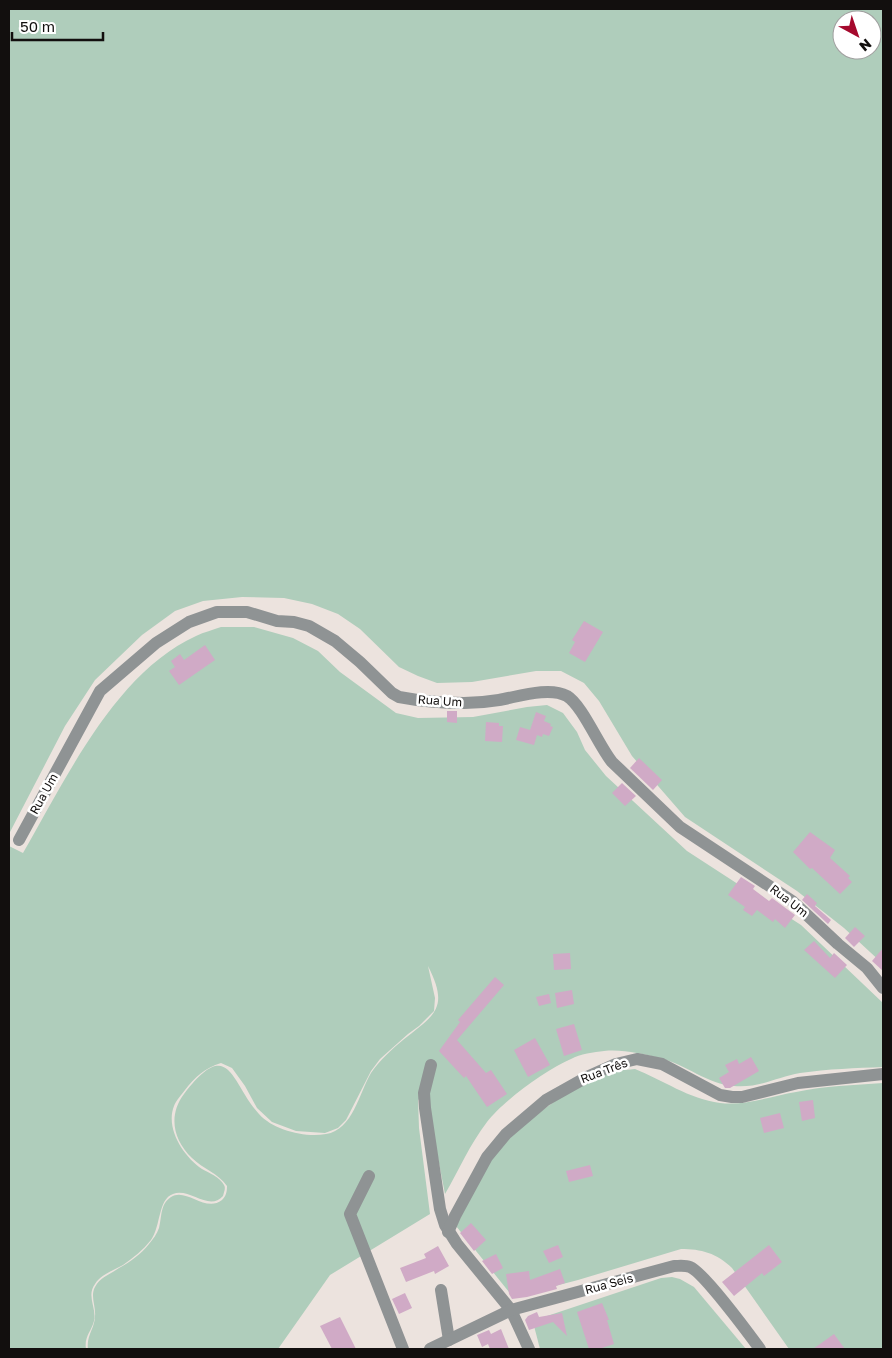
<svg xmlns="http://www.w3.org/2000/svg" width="892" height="1358" font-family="'Golos Text',sans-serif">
<rect width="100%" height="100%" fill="#ece3de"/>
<g fill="#afcdbb" fill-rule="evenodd">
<path d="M9,9h874v955l-39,-36 -47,-37 -112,-74 -53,-61 -33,-55 -15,-18 -23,-12h-25l-64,11 -35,1 -19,-7 -19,-9 -39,-38 -22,-15 -26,-10 -28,-6 -42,-1 -39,4 -28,10 -33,24 -47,45 -30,46 -56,108zM842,20h30v30h-30z"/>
<path d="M221,627h33l39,11 25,13 22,21 56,41 22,5 55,-1 54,-10 20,-2 16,8 14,19 8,18 21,26 81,75 114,74 82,78v64c-27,1 -55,2 -83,6 -23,4 -40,15 -66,13 -25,-1 -49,-22 -74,-28 -18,-4 -37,-9 -56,-7 -10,1 -24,3 -33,8 -25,11 -67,41 -84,63 -17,22 -28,48 -42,72l-16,-82 -11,-13 1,29 11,86 -100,61 -52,74h-190c-2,-13 7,-21 7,-33 1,-10 -5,-20 0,-29 5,-10 16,-13 24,-19 11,-6 22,-14 30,-24 4,-5 8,-10 10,-16 3,-11 1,-24 12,-31 15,-10 34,16 51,3 4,-4 5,-8 5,-14 -9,-13 -24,-17 -35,-28 -19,-18 -24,-43 -8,-64 46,-60 47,-10 75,20 14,16 46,24 67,20 27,-4 33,-41 45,-61 9,-13 20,-23 32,-33 31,-25 47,-31 25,-74l7,32 -1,13 -15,15 -11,8 -28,25 -9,12 -25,49 -8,8 -13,5 -29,-2 -24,-9 -15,-14 -12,-22 -13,-18 -11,-5c-16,5 -26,14 -36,27 -4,5 -9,11 -11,16 -9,23 10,51 28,63 7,4 18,8 22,16 2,3 0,7 -1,11 -14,16 -34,-9 -50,-2 -15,5 -12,32 -22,46 -8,10 -18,18 -28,25 -10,6 -22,9 -28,19 -9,12 2,24 -1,37 -3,11 -10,16 -8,28h-77v-503l14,7c43,-74 92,-180 173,-217 8,-4 17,-6 25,-9z"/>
<path d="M635,1069c28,11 54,30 85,34 26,3 51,-7 76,-11 28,-6 58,-7 87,-9v266h-94l-57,-81c-15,-15 -31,-19 -51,-19l-103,31 -65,17 -57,-71c12,-22 22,-47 36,-68 20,-29 76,-69 109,-83 11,-4 22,-5 34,-6z"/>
<polygon points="672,1277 680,1279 694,1287 746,1349 540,1349 533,1322 547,1316 661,1278"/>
</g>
<g fill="#d0aac6">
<polygon points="584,621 603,632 585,662 569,653 575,642 572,640"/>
<polygon points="205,645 215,660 179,685 169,671 175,667 171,661 180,654 184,660"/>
<polygon points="447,711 457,711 457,723 447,722"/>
<polygon points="536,712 546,716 544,721 551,724 550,726 553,727 549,736 543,734 542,737 537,735 534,745 516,740 520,727 530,730"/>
<polygon points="486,722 499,723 499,726 503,726 502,742 485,741"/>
<polygon points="639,758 662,780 653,790 630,768"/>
<polygon points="622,783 636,796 625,806 612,793"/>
<polygon points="810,832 835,850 830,858 850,876 848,878 852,882 840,894 812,868 810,869 793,852"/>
<polygon points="741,877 755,886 753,889 769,901 772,898 795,915 785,928 775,919 773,922 757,910 752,916 743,910 745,907 728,895"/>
<polygon points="807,894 817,903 815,906 831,920 828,924 802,900"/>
<polygon points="855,927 865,936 854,947 845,938"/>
<polygon points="814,941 830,958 834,953 847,965 835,978 804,950"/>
<polygon points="883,948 883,971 872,961"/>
<polygon points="570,953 571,969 554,970 553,954"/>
<polygon points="495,977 504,985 457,1040 486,1073 491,1070 507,1094 487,1107 466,1076 464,1078 439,1051 460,1022 458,1020"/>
<polygon points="572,990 574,1004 557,1008 555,993"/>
<polygon points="549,994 551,1003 539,1006 536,997"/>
<polygon points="574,1024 582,1050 564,1056 556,1029"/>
<polygon points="535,1038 550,1065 528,1077 514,1050"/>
<polygon points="751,1057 759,1071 730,1088 725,1088 719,1078 729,1072 725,1065 737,1059 739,1064"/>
<polygon points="813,1100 815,1118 802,1121 799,1102"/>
<polygon points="780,1113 784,1128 764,1133 760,1118"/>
<polygon points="590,1165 593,1176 569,1182 566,1171"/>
<polygon points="471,1223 486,1240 474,1251 460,1233"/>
<polygon points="558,1245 563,1257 549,1263 543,1251"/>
<polygon points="769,1245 782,1262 764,1276 762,1273 734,1296 722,1282"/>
<polygon points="438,1246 449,1266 435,1274 434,1271 406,1282 400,1268 426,1258 424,1254"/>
<polygon points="496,1254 503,1268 492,1274 482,1261"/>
<polygon points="560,1269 565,1283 556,1286 557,1289 527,1297 512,1299 509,1294 506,1274 529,1271 530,1280"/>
<polygon points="405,1293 412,1308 399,1314 392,1299"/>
<polygon points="602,1303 609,1320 607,1320 614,1344 599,1349 589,1349 577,1312"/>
<polygon points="537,1312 539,1317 562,1313 567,1336 553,1322 529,1330 525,1320 528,1316"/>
<polygon points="340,1317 356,1349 332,1349 320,1326"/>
<polygon points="501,1329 509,1349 490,1349 488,1344 482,1347 477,1335 489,1330 491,1334"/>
<polygon points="834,1334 845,1349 813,1349"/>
</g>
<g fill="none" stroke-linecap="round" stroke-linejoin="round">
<g stroke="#8f9394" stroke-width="12">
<path d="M19,840l81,-149 56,-48 33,-21 28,-10h30l30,9 17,1 15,4 26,15 25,21 32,31 7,4c21,4 44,6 65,6 12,0 23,-1 35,-3 18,-3 50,-14 68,-4 15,9 32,50 45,66l68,65 112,74 46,43 29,24 16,20"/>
<polyline points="431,1065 424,1093 425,1108 440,1209 445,1225 457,1244 511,1310 529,1349"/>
<polyline points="369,1176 350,1214 403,1349"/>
<polyline points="448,1232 455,1216 487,1157 506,1134 546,1100 587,1077 616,1064 637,1059 662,1064 720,1095 732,1097 742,1097 798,1083 883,1074"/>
<polyline points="441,1290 449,1340"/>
<path d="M430,1349l81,-39 163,-44c5,0 11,-1 16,1 13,5 59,67 70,82"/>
</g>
</g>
<g text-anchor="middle" stroke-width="5" stroke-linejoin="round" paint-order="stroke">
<g font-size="12" fill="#120f0e" stroke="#fff">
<text transform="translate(440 701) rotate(4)" y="4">Rua Um</text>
<text transform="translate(44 794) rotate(-61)" y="4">Rua Um</text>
<text transform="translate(789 901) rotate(38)" y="4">Rua Um</text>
<text transform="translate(604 1071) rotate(-21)" y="4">Rua Três</text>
<text transform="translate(609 1284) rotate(-15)" y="4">Rua Seis</text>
</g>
</g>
<rect width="892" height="1358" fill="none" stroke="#120f0e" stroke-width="20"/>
<g transform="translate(857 35) rotate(140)"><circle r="24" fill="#ffffff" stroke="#a09f9f"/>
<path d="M0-4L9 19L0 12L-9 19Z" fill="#a5092d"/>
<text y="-8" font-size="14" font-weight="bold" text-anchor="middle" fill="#120f0e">N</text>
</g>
<path d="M12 32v8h91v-8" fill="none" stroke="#120f0e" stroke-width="2.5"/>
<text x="20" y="32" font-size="15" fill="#120f0e" stroke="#ffffff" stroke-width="4" paint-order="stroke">50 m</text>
</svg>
